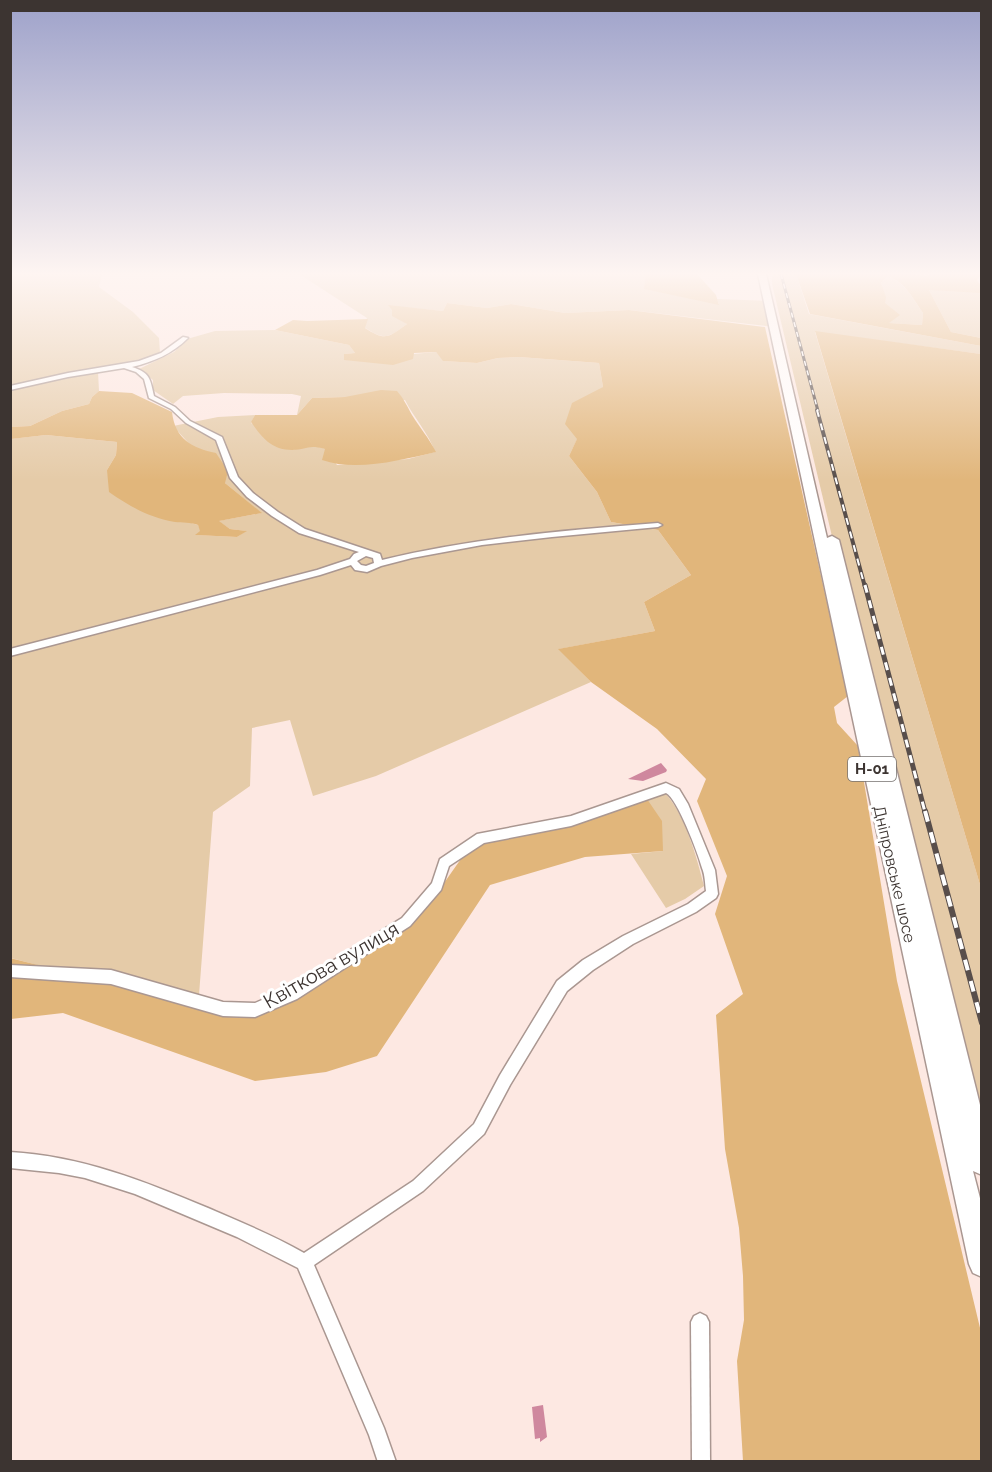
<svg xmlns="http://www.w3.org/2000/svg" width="992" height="1472" font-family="Raleway,sans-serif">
<rect width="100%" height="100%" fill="#fde8e2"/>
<g fill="#e5cba8">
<polygon points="11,274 102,274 99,287 133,312 159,338 160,353 141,363 11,386"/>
<path d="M299,274h347l-1,15 74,15 -2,-5 51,2 6,26 -145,-17 -64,3 -54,-9 -24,4 -40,-5 -4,8 -54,-5 18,18c-19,14 -22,17 -43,3l3,-9z"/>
<polygon points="772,274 796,274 809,314 981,346 981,354 815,332 981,888 981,1163 772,284"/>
<path d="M887,276c18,6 26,23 36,37l-1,12 -34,-2 -7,-40z"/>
<path d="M933,289c19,4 30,1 48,3v46l-30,-6 -22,-42z"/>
<path d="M275,330l74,15 6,8 -11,1 1,6 91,-8 8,9 33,2 21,-5 21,-1 80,6 4,24 -34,69 28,36 14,30 47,8 33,45 -47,27 11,29 -96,18 32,33 -215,94 -63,20 -23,-76 -38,8 -2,58 -37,26 -15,196 -187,-50 -1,-519 36,-4 71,7 -1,13 -9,15 69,52h12l10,3 3,6 -5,4 41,2 9,-6 -16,-2 -12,-8 43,-8 -36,-30 -52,-57 45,-9 37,-2 -4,8 41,27 19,-5 15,4 11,16 71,-6 27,-7c-6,-18 -21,-34 -30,-52l-60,-3 -33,1 -15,17 4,-19 -9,-2 -68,-1 -41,3 -10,8 -20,-14v-10l-14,-11 35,-17 13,-13 28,-8z"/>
<polygon points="98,372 99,391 92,397 89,404 62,411 30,426 11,427 10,390"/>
<path d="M665,793c20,21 32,65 39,93l-19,13 -19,9 -35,-54 32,-3 -17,-52z"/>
</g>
<g fill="#e1b67b" fill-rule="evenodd">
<polygon points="646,274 697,274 716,295 719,305 644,289"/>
<path d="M796,274h115l16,2 3,-2h48l2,2 -3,4 4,6v7l-52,-3 22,42 30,6v8l-171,-32zM887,276c18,5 26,23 36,37l-1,12 -33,-2 11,-8 -15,-12 1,-6 -5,-14z"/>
<path d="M447,303l40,5 24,-4 54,9 64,-3 136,17 83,369 -14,11 3,16 21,23 39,235 84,351v129h-238l-6,-100 7,-41 -1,-44 -4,-48 -14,-79 -9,-134 27,-21 -28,-80 12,-38 -30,-75 9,-22 -49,-50 -66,-47 -33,-33 97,-18 -11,-29 47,-27 -33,-45 -47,-8 -14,-30 -28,-36 8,-17 -12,-15 7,-21 31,-16 -4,-24 -80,-6 -21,1 -21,5 -34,-2 -7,-9 -22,1 -1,6 -20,6 -49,-5v-6l11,-1 -6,-8 -74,-15 18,-10 14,1 61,-2 -3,9c20,13 23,10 42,-4l-15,-8v-6l-4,-5 55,6z"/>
<polygon points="815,331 981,354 981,888"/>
<path d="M381,390l16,1c7,8 10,15 15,24 8,13 17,23 24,37 -35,8 -80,20 -114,8l3,-11c-18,-5 -18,1 -33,1 -20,0 -30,-12 -41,-28l4,-7h42l15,-17 33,-1z"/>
<path d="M99,391l33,2 40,19c3,27 20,36 44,41l12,18 -3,12 37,30 -43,8 11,8 17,2 -10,6 -42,-2 5,-4 -2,-6c-8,-3 -15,-2 -23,-3 -25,-4 -46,-16 -66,-30l-2,-22 9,-15 1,-13 -71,-7 -35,4 -1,-12 20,-1 32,-15 27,-7 3,-7z"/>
<polygon points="647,799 662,821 663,851 585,857 490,885 377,1056 326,1072 255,1081 63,1013 11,1019 10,958 122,986 230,1017 253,1018 283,1004 437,893 463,856 489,840"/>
</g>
<g fill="#cf889e">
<polygon points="661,763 667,770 666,772 643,781 628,779"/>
<polygon points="543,1405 547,1437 540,1442 540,1438 535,1439 532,1407"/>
</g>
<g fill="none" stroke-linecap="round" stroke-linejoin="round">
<g stroke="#aa9791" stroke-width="3">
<g id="minor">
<path d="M183,337l5,1c-16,16 -35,24 -56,29 18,6 18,11 22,29l21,11 15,14 32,16 16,40 15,16 25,19 27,17 75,25 2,6c91,-22 183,-30 276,-37l4,2 -4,2 -106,10 -70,8 -70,13 -31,8 -14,6 -12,-2 -4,-5 -31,10 -310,81v-7l307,-79 33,-11 4,-5 5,-2 -60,-19 -27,-17 -25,-19 -17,-19 -14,-38 -30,-17 -15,-14 -22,-11 -5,-19 -8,-7 -12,-4 -56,9 -58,13v-4l58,-13 71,-12 22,-8zM366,556l7,2 1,5 -8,3 -5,-1 -4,-4z"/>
<path d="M666,783l13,6 9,15 27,66 3,24 -2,4 -20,14 -63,32 -40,26 -26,21 -57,94 -26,49 -61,57 -109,74 70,163 12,34h-18l-9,-27 -71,-167 -61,-31 -102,-43 -50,-16 -26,-5 -49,-5v-16c71,4 134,29 198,56 32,14 65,27 96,45l109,-72 61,-57 26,-49 57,-94 26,-21 40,-24 65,-32 18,-13c-1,-7 -1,-16 -4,-23 -4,-15 -25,-70 -36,-75l-95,33 -87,17 -35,23 -8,24 -31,36 -113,73 -42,18 -32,-1 -112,-32 -101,-7v-12l101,5 112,32 32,1 32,-14 115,-71 30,-35 8,-24 37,-25 94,-18z"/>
<polygon points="700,1313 706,1316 709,1322 710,1462 692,1462 691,1322 694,1316"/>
</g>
</g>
<g stroke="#aa9791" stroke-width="3">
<polygon id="primary" points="758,274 766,274 827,538 832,536 839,540 982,1113 982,1175 973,1171 982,1206 982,1277 973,1273 969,1264"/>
</g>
<use href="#minor" fill="#fff" fill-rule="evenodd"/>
<use href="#primary" fill="#fff" fill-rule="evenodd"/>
<g stroke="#584e4b" stroke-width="3">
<polyline id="rail-far3" points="781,274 818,411"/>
</g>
<g stroke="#584e4b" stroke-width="4">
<polyline id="rail-far2" points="817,410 865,587"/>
</g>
<g stroke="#584e4b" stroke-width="5">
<polyline id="rail-far1" points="865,585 925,812"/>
</g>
<g stroke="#584e4b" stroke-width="6">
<polyline id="rail" points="925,811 982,1023"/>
</g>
<use href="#rail-far3" stroke="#fff" stroke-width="1.5" stroke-dasharray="5" stroke-linecap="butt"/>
<use href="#rail-far2" stroke="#fff" stroke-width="2" stroke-dasharray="7" stroke-linecap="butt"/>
<use href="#rail-far1" stroke="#fff" stroke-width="3" stroke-dasharray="8" stroke-linecap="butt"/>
<use href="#rail" stroke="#fff" stroke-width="4" stroke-dasharray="11" stroke-linecap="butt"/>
</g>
<linearGradient id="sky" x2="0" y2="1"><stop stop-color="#9ea2ca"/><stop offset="0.57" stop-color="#fef5f2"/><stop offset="1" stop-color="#fef5f2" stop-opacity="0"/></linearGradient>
<rect width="992" height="480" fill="url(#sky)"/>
<g text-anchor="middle" stroke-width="6" stroke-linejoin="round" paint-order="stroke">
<rect fill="#fff" stroke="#76716f" stroke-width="1.5" x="848" y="757" width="48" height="24" rx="4.5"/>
<g font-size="15" font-weight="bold" fill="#3c3431">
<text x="872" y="774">Н-01</text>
</g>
<g font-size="16" fill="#3c3431" stroke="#fff">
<text transform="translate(895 874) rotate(77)" y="6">Дніпровське шосе</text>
</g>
<g font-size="20" fill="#3c3431" stroke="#fff">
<text transform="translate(331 965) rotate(-30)" y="7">Квіткова вулиця</text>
</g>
</g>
<rect width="992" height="1472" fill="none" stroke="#3c3431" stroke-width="24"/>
</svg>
